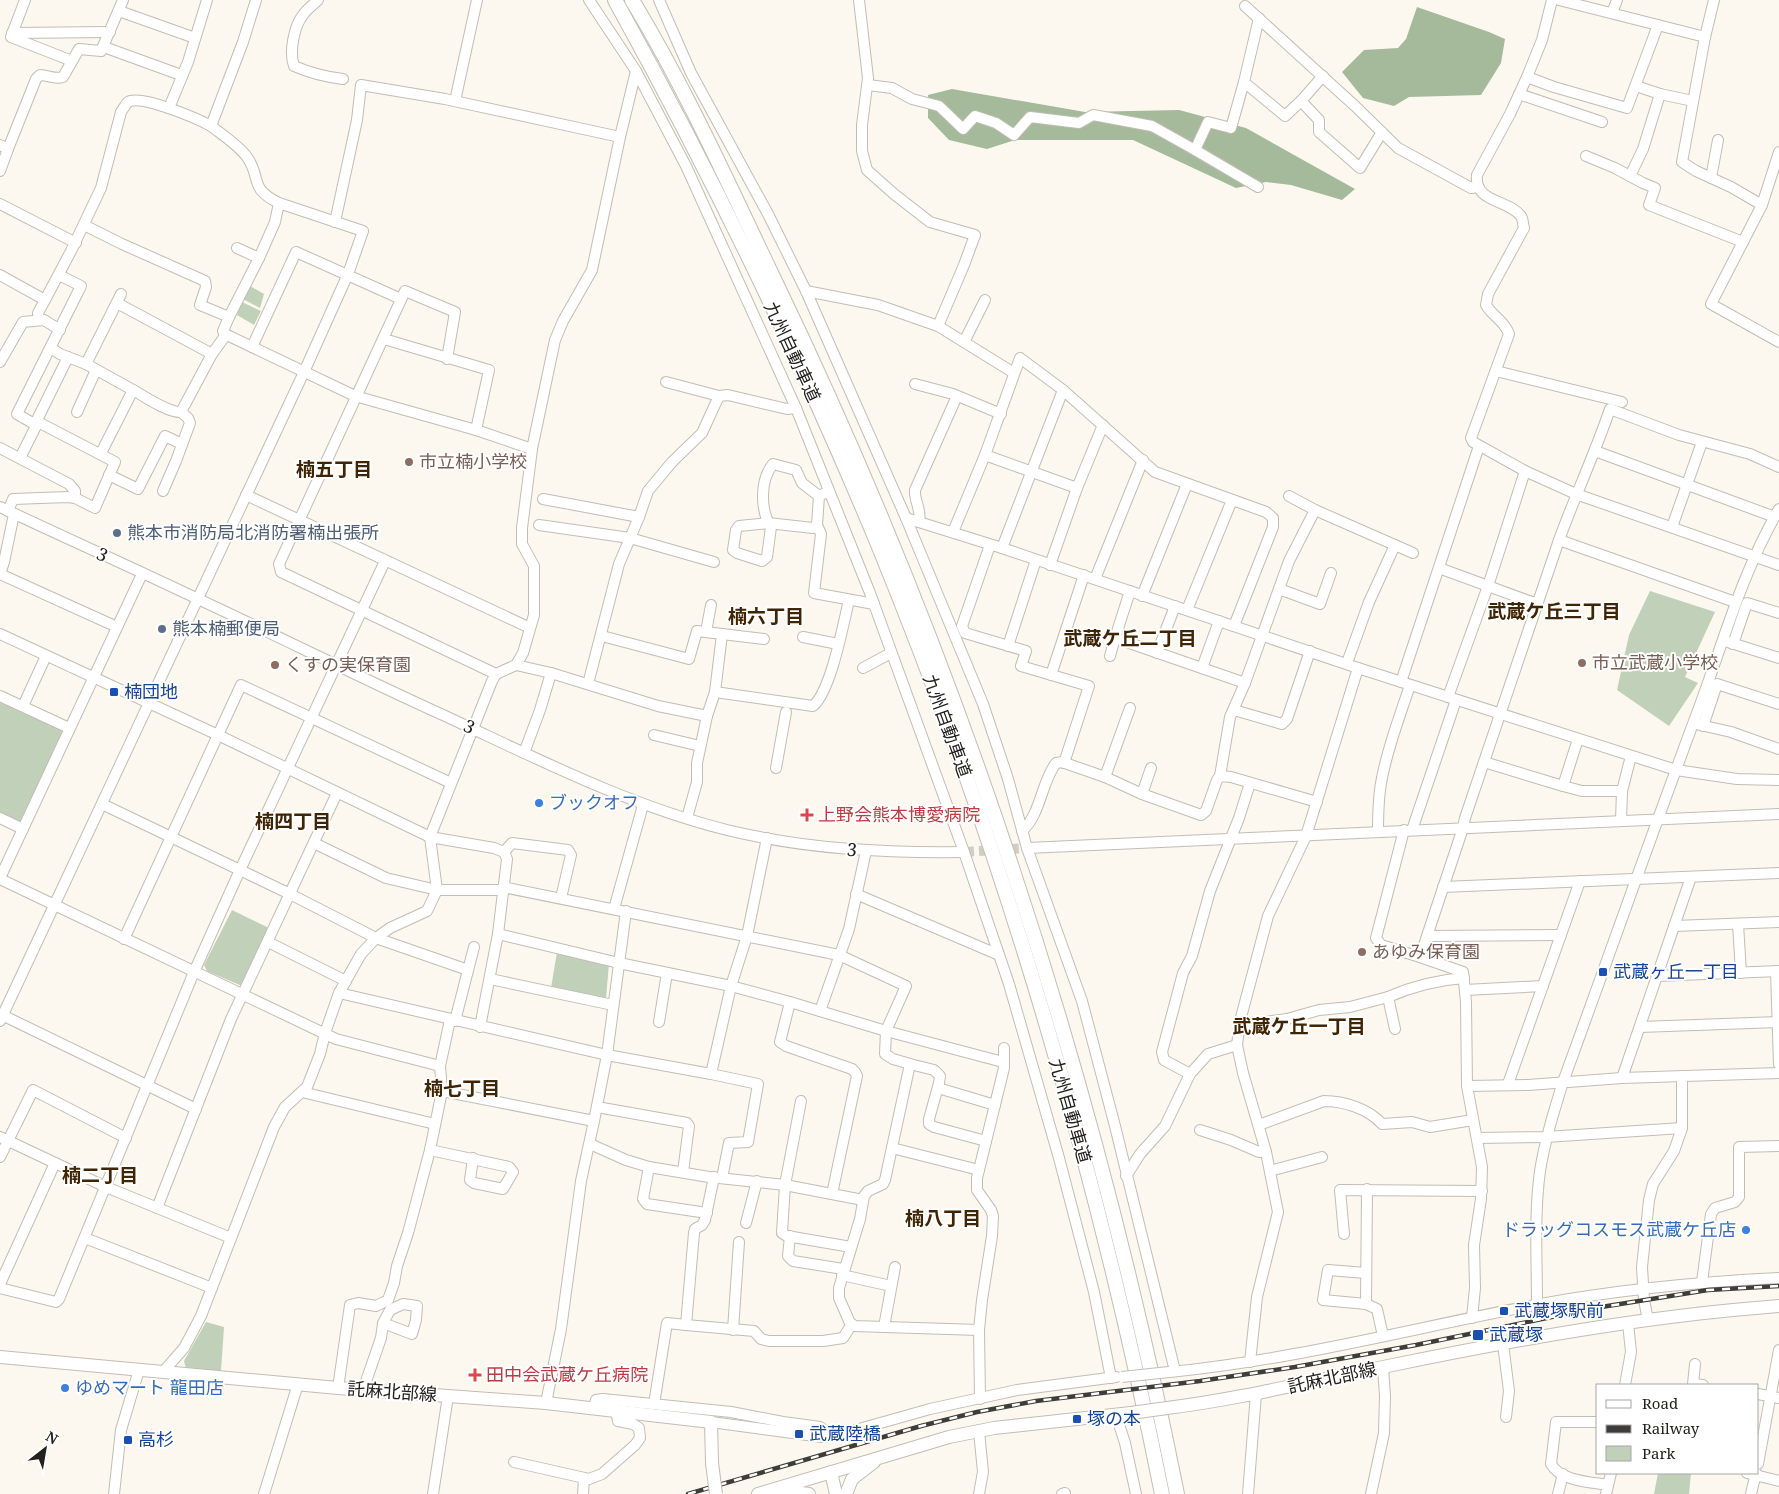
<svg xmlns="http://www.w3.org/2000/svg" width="1779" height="1494" font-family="'Noto Serif','Noto Sans JP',serif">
<rect width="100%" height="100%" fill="#fdf8ef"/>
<g fill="#c1d0b9">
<polygon points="250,286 264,294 260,308 243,299"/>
<polygon points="242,302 261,311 254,325 237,315"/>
<polygon points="1650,591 1715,612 1685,677 1698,683 1669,726 1617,690 1629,635"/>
<polygon points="0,700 62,730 63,733 21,822 18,824 0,815"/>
<polygon points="232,910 267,927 269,936 242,986 207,971 204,965"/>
<polygon points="557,952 609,964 606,998 551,988"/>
<polygon points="206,1322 224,1327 221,1371 186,1369 184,1361"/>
<polygon points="1658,1473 1691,1473 1689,1494 1654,1494"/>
</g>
<g fill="#a4ba9a">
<polygon points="1417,7 1489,32 1505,39 1501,63 1481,95 1409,97 1394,106 1363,98 1342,72 1364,50 1398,48 1406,39"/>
<polygon points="952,89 1085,112 1179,110 1246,128 1355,189 1342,200 1291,185 1266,182 1236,188 1133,140 1015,140 987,149 949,140 928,118 928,95"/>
</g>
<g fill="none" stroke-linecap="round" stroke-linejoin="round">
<polyline stroke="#d1cdc5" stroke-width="10" stroke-dasharray="10 5" stroke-linecap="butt" points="964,852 1027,848"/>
<g stroke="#c2bdb4" stroke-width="12">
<g id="minor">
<polyline points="25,0 11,37 72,61"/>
<path d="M318,0c-5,5 -11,9 -15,15 -9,11 -14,37 -9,51 16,7 32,11 49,13"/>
<polyline points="589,0 636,71 686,166 796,408 870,593 964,852 1009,984 1059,1158 1094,1292 1111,1378"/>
<polyline points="659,0 691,73 768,214 806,291 906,518 983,704 1008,779 1027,848 1082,1001 1115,1126 1175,1371"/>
<polyline points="859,0 868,78 862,125 862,151 867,170 894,194 930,222 975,235 964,265 938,326"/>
<path d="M1552,0l-10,40 -15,37 -17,37 -33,61c-3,28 31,24 44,41 2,3 2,9 3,12l-36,66 -2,11c7,12 18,15 23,29l-38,104 2,4 52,29 51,23 203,71"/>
<polyline points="1559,0 1705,37"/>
<polyline points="1714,0 1705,37 1682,162 1696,171 1731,187 1762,205 1711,304 1779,342"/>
<polyline points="1245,6 1355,106 1398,148 1471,188 1478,187"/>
<polyline points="119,11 195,38"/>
<polyline points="1612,13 1617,0"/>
<polyline points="1259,18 1244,82 1285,116 1301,101"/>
<polyline points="12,33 110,32"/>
<polyline points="104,47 181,75"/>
<polyline points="1323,76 1301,101 1319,120 1319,132 1360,168 1382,132"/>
<polyline points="1527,77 1554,87 1627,108 1658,25"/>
<polyline points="1244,82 1231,128 1208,122 1195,150 1258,187"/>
<polyline points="868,85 892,88 912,99 939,106 963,129 975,116 996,123 1014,135 1030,117 1079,123 1093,115 1152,126 1195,150"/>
<polyline points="1636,86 1660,94 1693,101"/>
<polyline points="1519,94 1602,122"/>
<polyline points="455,101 477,0"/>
<polyline points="169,108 188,62 207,0"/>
<polyline points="0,145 8,149 0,171"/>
<path d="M8,149l28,-70 4,-4c8,0 15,5 23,2l16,-28 22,2 22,-51"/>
<polyline points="1586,156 1615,168 1643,183 1655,188 1649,205 1743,242"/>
<polyline points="1630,176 1643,149 1660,94"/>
<polyline points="1711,178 1718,140"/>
<polyline points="0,204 76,243"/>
<polyline points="1762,205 1779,152"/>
<polyline points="335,222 357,120 361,85 445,99 620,137"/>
<polyline points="84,225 122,244 205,281 206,287 200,305 229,317 223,331 225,336"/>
<polyline points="237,248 259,258 275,222 279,203"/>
<polyline points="0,275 45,300 38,313 39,320"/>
<polyline points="806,291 878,305 938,326 1014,373"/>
<path d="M45,300l26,-49 30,-63 20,-76c2,-3 5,-8 7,-10 13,-8 70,17 83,24"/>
<polyline points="117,303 212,354"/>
<polyline points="229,317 259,258"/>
<polyline points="384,339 489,370 476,430"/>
<polyline points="964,342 985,300"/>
<polyline points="252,347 296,252 401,299"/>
<polyline points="51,348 60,354 86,364 133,390 101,453"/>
<polyline points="447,359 455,312 405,291 279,564 281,572 496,674"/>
<polyline points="0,362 23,322 44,320 60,330"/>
<polyline points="86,364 121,294"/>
<polyline points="1496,371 1622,402"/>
<polyline points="666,382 719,396"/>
<polyline points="915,384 953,394 1001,414"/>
<path d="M133,390c11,6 35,23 48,22l31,-58 13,-18 2,-1 128,61 121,34 56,19"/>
<polyline points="77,412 96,370"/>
<polyline points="35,424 68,357"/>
<polyline points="36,425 17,414 81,286 59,275"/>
<polyline points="0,448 69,484 75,491 75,498"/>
<polyline points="1595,451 1775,517"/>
<polyline points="985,455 1077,488"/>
<polyline points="109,475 138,489 165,436 182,444"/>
<polyline points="163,491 176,461 190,423 188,418 181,412"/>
<polyline points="246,495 530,628"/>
<path d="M819,496l-17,-13 -6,-13 -23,-6c-13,16 -13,46 -2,63l-4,30 -5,4 -25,-8 -4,-3 3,-20 3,-4 29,-3 45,5 4,-3 2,-29 10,-5"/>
<polyline points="1289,496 1315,510 1413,553"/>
<polyline points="543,499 639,517"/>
<path d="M0,507c66,31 133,61 198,92 82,38 163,79 245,116 93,43 184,90 284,115 78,19 157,23 237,22"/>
<polyline points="8,511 13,499 68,497 75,498 95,508 115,462 38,422 20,458"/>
<polyline points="906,518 1002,548 1358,668 1676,770 1737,779 1779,780"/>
<path d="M919,522c3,-12 -5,-21 -4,-32l42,-94"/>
<polyline points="539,525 630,538 714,562"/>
<polyline points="817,525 821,534 814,593 874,604"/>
<polyline points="1672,527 1702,442"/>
<polyline points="953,532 985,455 1020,358 1063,390 1155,472 1266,512 1273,518 1273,527 1234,626"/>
<polyline points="1559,540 1735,602"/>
<polyline points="990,545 962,626 965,633 1026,651 1021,666 1089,686 1064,763"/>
<polyline points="1002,548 1063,390"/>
<polyline points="1050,565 1077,488 1103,425"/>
<polyline points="1439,568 1537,604"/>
<polyline points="0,574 117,627"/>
<polyline points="0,574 4,562 14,514"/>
<polyline points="1095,579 1143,460"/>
<polyline points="1279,589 1320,604 1331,573"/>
<polyline points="1130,591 1115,638 1245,683"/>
<polyline points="1142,596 1187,484"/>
<polyline points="1187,610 1232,500"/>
<polyline points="706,632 711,605"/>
<polyline points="0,634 218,735 430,837 494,848 504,852 507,859 498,934 480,1027"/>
<polyline points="602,636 689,659 697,631 764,639"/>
<polyline points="803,637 838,644"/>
<polyline points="1728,642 1779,658"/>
<polyline points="1733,644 1747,603 1779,613"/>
<polyline points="1008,646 1036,560"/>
<polyline points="1157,653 1175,606"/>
<polyline points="1110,656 1115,638"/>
<polyline points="1347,663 1369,602 1395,545"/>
<polyline points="516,665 551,673 658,706 707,716 715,692 722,634"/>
<polyline points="863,668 891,653"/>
<polyline points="1202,668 1219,621"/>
<polyline points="1051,675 1084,575"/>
<polyline points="1401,682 1479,446"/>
<polyline points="588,684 619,564 639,517 648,491 672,462 702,433 719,396 728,395 787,409 796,408"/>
<path d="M715,692l98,14c18,-15 30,-81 36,-106"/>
<polyline points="0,696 69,728"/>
<polyline points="1448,697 1488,586 1525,471"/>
<polyline points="23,706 46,656"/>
<polyline points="1234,710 1282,724 1287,719 1310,651"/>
<polyline points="1696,724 1731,732 1779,749"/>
<polyline points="1703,726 1717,684 1779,704"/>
<polyline points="654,735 700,746"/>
<polyline points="524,753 540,710 551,673"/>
<polyline points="1484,762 1563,786 1578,739"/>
<polyline points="776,768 786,712"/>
<polyline points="1220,776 1230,717 1245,683 1289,561 1315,510"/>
<polyline points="1105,777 1130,708"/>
<polyline points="1563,786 1582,791 1622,791"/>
<polyline points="1142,794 1151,768"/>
<polyline points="102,804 290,894 376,938 468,970"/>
<polyline points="0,818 23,829"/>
<polyline points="687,818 697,782 697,763 707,716"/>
<polyline points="1621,821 1622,791 1631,756"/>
<polyline points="1404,830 1376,938 1381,945 1420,957 1463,972 1466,1002 1467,1086 1482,1167 1481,1199 1474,1245 1475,1288 1472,1318"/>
<polyline points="1412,830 1456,700"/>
<path d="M1022,831c19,-17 19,-48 34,-68l6,-1 43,15 37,17 59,21 5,-4 11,-31 3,-4 11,1 86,25"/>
<path d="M1378,832c0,-18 0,-36 4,-54 6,-32 18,-62 28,-93"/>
<polyline points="314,843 386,878 437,890 503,890"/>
<polyline points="1027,848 1779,814"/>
<polyline points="504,852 512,843 568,850 571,855 561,898"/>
<polyline points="0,878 142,574"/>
<polyline points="0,879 336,1039 440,1066 442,1091 430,1150 408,1233 397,1266 394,1283 388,1300 376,1306 358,1303 350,1305 338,1388"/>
<polyline points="503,887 839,955 906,986 886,1031 885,1054 893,1059 910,1064 885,1180 883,1184 868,1191 864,1196 860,1219 839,1288 839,1298 850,1323 854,1326 979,1330"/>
<polyline points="1443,887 1779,873"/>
<polyline points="856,894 999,955"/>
<polyline points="614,909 643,805"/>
<polyline points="1738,924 1741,973"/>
<polyline points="1674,926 1779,922"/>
<polyline points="498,934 619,963 731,986 790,1002 886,1031 1003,1062"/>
<polyline points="1427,936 1561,935"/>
<polyline points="124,939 241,685 451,783"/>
<polyline points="268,942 346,981"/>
<path d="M1420,957l43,-129 2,-10 94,-278c16,-44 36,-87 51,-131l69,26 71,19 29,13"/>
<polyline points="1776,971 1779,1064"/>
<polyline points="1657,976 1779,971"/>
<polyline points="490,979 613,1005"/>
<polyline points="1465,990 1543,986"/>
<polyline points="339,993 607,1055 711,1074 731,986 747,936 767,838"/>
<polyline points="790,1002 780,1042 786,1046 852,1069 855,1072 857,1076 832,1194"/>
<polyline points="820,1011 849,929 866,851"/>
<polyline points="0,1014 196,1109"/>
<path d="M0,1021l304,-649 44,-98 15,-43 -84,-28c-31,-15 -17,-25 -32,-46 -9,-12 -23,-21 -36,-31l32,-84 13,-42"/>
<polyline points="455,1021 474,947"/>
<polyline points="659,1022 667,973"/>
<polyline points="1640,1027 1779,1022"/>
<path d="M1395,1029l-7,-32c25,-11 49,-17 76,-19"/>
<polyline points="1239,1031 1265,1022 1287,1019 1319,1010 1350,1007 1388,997"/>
<polyline points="910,1064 934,1070 940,1076 939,1083 929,1119 929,1124 934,1127 986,1141"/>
<polyline points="440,1066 450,1020"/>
<polyline points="711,1074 758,1084 748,1142 729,1143 722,1178"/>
<polyline points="1190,1074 1164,1060 1162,1052 1183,973 1192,956 1210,891 1239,818 1250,783"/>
<polyline points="1622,1078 1691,877"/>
<polyline points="1508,1084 1580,881"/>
<polyline points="1467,1086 1528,1085 1622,1078 1779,1073"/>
<polyline points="938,1088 995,1105"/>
<polyline points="442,1091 594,1121 581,1181 561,1329 546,1403"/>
<polyline points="302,1092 435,1124"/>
<polyline points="801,1101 785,1185 782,1233 787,1236 851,1247"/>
<polyline points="597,1107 687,1123 689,1126 683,1172"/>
<polyline points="594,1121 607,1055 626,911"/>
<path d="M1259,1127v-2l65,-24c20,0 45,8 58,23l30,-2 18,5 43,-7"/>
<polyline points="1200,1130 1231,1140 1259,1152 1266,1152"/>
<polyline points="0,1137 106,1187 231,1238"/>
<polyline points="1477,1138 1546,1137 1682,1128"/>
<polyline points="590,1144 626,1160 649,1167 709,1177 785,1185 863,1200"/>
<polyline points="892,1148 979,1170"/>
<polyline points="430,1150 509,1167 513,1172 503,1189 474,1183 470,1180 473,1158"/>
<polyline points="0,1157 33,1090 126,1138"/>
<polyline points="649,1167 643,1199 647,1204 707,1213"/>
<polyline points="1270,1171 1322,1157"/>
<polyline points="1126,1176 1140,1154 1165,1126 1190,1074 1208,1054 1237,1045"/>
<polyline points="157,1208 231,1019 337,793"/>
<polyline points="746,1223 757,1181"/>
<polyline points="1344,1234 1340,1190 1482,1191"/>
<polyline points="790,1236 788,1256 793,1261 843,1269"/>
<polyline points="85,1238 212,1288"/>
<polyline points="1366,1273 1328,1270 1323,1300 1366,1304 1377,1309 1383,1336"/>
<polyline points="842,1275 891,1286"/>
<polyline points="1702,1282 1711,1214 1715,1208 1735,1202 1739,1197 1739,1147 1779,1146"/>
<polyline points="0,1284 55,1163"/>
<polyline points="0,1288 56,1302 59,1299 194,972 240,870 385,561"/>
<polyline points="1366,1304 1367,1189"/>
<path d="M1537,1305c0,-45 -3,-90 3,-134 5,-31 14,-60 23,-89 46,-126 90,-252 137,-377 25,-68 42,-132 79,-196"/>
<polyline points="1648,1320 1644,1300 1642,1267 1649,1200 1653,1184 1674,1151 1682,1128 1682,1076"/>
<polyline points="686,1325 754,1331 761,1339 769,1341 823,1341 843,1338 852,1324"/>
<polyline points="884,1327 895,1267"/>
<polyline points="733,1330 739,1242"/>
<polyline points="1503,1344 1509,1391 1506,1417"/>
<polyline points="1250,1362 1257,1297 1278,1212 1266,1152 1243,1073 1237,1045 1240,1021 1268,916 1306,836 1358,668"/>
<polyline points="1695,1364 1693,1384 1703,1385"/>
<polyline points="163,1372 184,1348 201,1316 274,1127 285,1107 307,1087 320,1054 325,1033 339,993 361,954 376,938 390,928 427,911 437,890 430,837 492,681 496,674 516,665 523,653 534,615 534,566 522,544 522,528 532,449 555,340 563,321 592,270 620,137 636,71"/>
<path d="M1170,1372c123,-12 244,-44 365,-67 80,-15 162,-23 244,-27"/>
<polyline points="1625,1385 1631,1352 1628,1323"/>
<polyline points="363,1390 381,1338 383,1323 390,1310 403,1304 417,1306 416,1320 412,1334 383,1323"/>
<polyline points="1758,1394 1779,1398"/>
<polyline points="980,1399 979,1330 982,1300 992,1236 993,1216 991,1210 977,1190 977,1178 1004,1068 1004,1048"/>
<polyline points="654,1404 667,1323 686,1325 694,1233 695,1229 702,1225 705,1220 714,1177"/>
<polyline points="594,1408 596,1400 603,1399 731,1412 783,1422 820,1427 824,1430 826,1436"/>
<polyline points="1116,1415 1125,1443 1136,1494"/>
<polyline points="711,1422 822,1437 852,1431 930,1409 1017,1390 1116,1377"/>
<path d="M1598,1422h-42l-5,42c9,17 40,18 57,21"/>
<polyline points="979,1431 983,1472 979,1494"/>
<polyline points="514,1462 589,1479 602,1474 635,1445 640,1438 639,1428 633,1424 618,1421 616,1410"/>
<polyline points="1758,1464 1779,1350"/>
<polyline points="1747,1473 1779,1481"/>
<polyline points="114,1494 121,1430 139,1370"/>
<polyline points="264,1494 298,1384"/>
<polyline points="433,1494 448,1396"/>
<polyline points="583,1494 584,1478"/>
<polyline points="1062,1494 1065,1493"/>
<polyline points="1248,1494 1256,1394"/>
<polyline points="1371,1494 1384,1433 1385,1396 1383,1367"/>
<polyline points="1558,1494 1563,1474"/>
<polyline points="1606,1494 1611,1473"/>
<polyline points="1751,1494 1756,1473"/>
</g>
</g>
<g stroke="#c2bdb4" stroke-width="14">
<g id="major">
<polyline points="0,1357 338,1388 546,1403 711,1422 712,1463"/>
<path d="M1167,1408c73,-9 144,-27 216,-41 130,-27 263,-51 396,-61"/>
<polyline points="831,1472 836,1494"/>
<polyline points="779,1490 809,1494"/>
<polyline points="758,1494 949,1437 994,1428 1131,1413"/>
<polyline points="846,1494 852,1479 874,1462"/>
</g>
</g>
<g stroke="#c2bdb4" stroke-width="16">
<g id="highway">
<path d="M615,0c97,175 185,357 262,542 126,307 220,627 285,952"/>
<path d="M632,0c54,89 97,185 142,279 186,385 319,795 403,1215"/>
</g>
</g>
<use href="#minor" stroke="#fff" stroke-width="10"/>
<use href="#major" stroke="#fff" stroke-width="12"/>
<use href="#highway" stroke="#fff" stroke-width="14"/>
<g stroke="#3f3d39" stroke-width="4.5">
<polyline id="rail" points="688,1494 921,1426 977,1412 1036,1401 1200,1381 1295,1367 1416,1345 1595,1308 1708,1290 1779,1286"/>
</g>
<use href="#rail" stroke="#fff" stroke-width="2.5" stroke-dasharray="8" stroke-linecap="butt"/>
<g stroke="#c2bdb4" stroke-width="12" stroke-linecap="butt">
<polyline id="minor-bridge" points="1122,1377 1169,1372"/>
</g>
<g stroke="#c2bdb4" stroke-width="14" stroke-linecap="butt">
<g id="major-bridge">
<polyline points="1131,1413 1167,1408"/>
<polyline points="712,1463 716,1494"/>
</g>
</g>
<use href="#minor-bridge" stroke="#fff" stroke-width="10"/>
<use href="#major-bridge" stroke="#fff" stroke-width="12"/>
</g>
<g fill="#8d6e63" stroke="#fff" stroke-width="2">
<circle cx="409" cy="462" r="5"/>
<circle cx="1582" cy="663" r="5"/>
<circle cx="275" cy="665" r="5"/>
<circle cx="1362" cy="952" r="5"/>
</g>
<g fill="#5c6f8a" stroke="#fff" stroke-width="2">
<circle cx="117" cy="533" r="5"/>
<circle cx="162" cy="629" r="5"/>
</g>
<g fill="#1a4fb4" stroke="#fff" stroke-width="2">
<rect x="109" y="687" width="10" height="10" rx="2.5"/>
<rect x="1598" y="967" width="10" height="10" rx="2.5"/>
<rect x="1499" y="1306" width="10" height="10" rx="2.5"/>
<rect x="1472" y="1329" width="12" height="12" rx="2.5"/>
<rect x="1072" y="1414" width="10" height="10" rx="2.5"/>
<rect x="794" y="1429" width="10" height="10" rx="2.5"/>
<rect x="123" y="1435" width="10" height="10" rx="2.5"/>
</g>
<g fill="#3f7fe0" stroke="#fff" stroke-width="2">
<circle cx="539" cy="803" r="5"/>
<circle cx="1746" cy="1230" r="5"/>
<circle cx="65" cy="1388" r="5"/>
</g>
<g fill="#e0444e" stroke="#fff" stroke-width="2">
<path d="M804.5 807.5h5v5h5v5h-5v5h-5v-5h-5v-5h5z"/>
<path d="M472.5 1367.5h5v5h5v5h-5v5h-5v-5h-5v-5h5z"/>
</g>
<g text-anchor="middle" stroke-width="4" stroke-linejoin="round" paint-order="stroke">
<g font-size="18" fill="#23211e" stroke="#fff">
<text transform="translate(792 352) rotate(65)" y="6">九州自動車道</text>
<text transform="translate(102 555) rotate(25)" y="6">3</text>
<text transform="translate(947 726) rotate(70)" y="6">九州自動車道</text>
<text transform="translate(469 727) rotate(25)" y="6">3</text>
<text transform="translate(852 850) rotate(6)" y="6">3</text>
<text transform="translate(1070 1111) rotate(74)" y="6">九州自動車道</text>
<text transform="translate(1332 1378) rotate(-12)" y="6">託麻北部線</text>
<text transform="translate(392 1392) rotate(4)" y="6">託麻北部線</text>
</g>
<g font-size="18" fill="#785e54" stroke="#fff" text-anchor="start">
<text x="419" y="468">市立楠小学校</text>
<text x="1592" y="669">市立武蔵小学校</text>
<text x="285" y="671">くすの実保育園</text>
<text x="1372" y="958">あゆみ保育園</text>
</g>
<g font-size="18" fill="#4e5e75" stroke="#fff" text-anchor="start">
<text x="127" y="539">熊本市消防局北消防署楠出張所</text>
<text x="172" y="635">熊本楠郵便局</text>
</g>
<g font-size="18" fill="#164399" stroke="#fff" text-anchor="start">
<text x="124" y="698">楠団地</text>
<text x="1613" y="978">武蔵ヶ丘一丁目</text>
<text x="1514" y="1317">武蔵塚駅前</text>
<text x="1489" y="1341">武蔵塚</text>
<text x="1087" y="1425">塚の本</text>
<text x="809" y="1440">武蔵陸橋</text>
<text x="138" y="1446">高杉</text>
</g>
<g font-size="18" fill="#366cbe" stroke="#fff" text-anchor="start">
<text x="549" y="809">ブックオフ</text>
<text x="1736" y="1236" text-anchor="end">ドラッグコスモス武蔵ケ丘店</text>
<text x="75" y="1394">ゆめマート 龍田店</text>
</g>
<g font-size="18" fill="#be3a42" stroke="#fff" text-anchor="start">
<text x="818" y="821">上野会熊本博愛病院</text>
<text x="486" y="1381">田中会武蔵ケ丘病院</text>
</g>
<g font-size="19" font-weight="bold" fill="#402505" stroke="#fff">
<text x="334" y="476">楠五丁目</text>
<text x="1554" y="618">武蔵ケ丘三丁目</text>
<text x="766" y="623">楠六丁目</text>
<text x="1130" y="645">武蔵ケ丘二丁目</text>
<text x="293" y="828">楠四丁目</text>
<text x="1299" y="1033">武蔵ケ丘一丁目</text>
<text x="462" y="1095">楠七丁目</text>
<text x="100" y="1182">楠二丁目</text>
<text x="943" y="1225">楠八丁目</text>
</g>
</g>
<rect x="1596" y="1384" width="162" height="90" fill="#ffffff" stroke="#a7a6a5"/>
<rect x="1606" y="1400" width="25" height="8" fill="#ffffff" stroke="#a7a6a5"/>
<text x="1642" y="1409" font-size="15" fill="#23211e">Road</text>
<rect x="1606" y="1425" width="25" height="8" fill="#3f3d39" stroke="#a7a6a5"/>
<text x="1642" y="1434" font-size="15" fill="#23211e">Railway</text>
<rect x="1606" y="1446" width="25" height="15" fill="#c1d0b9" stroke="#a7a6a5"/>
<text x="1642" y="1459" font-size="15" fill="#23211e">Park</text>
<g transform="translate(45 1449) rotate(31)" stroke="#ffffff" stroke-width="4" paint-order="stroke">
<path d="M0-4L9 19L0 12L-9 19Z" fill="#23211e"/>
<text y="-8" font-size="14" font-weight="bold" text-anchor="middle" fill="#23211e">N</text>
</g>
</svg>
